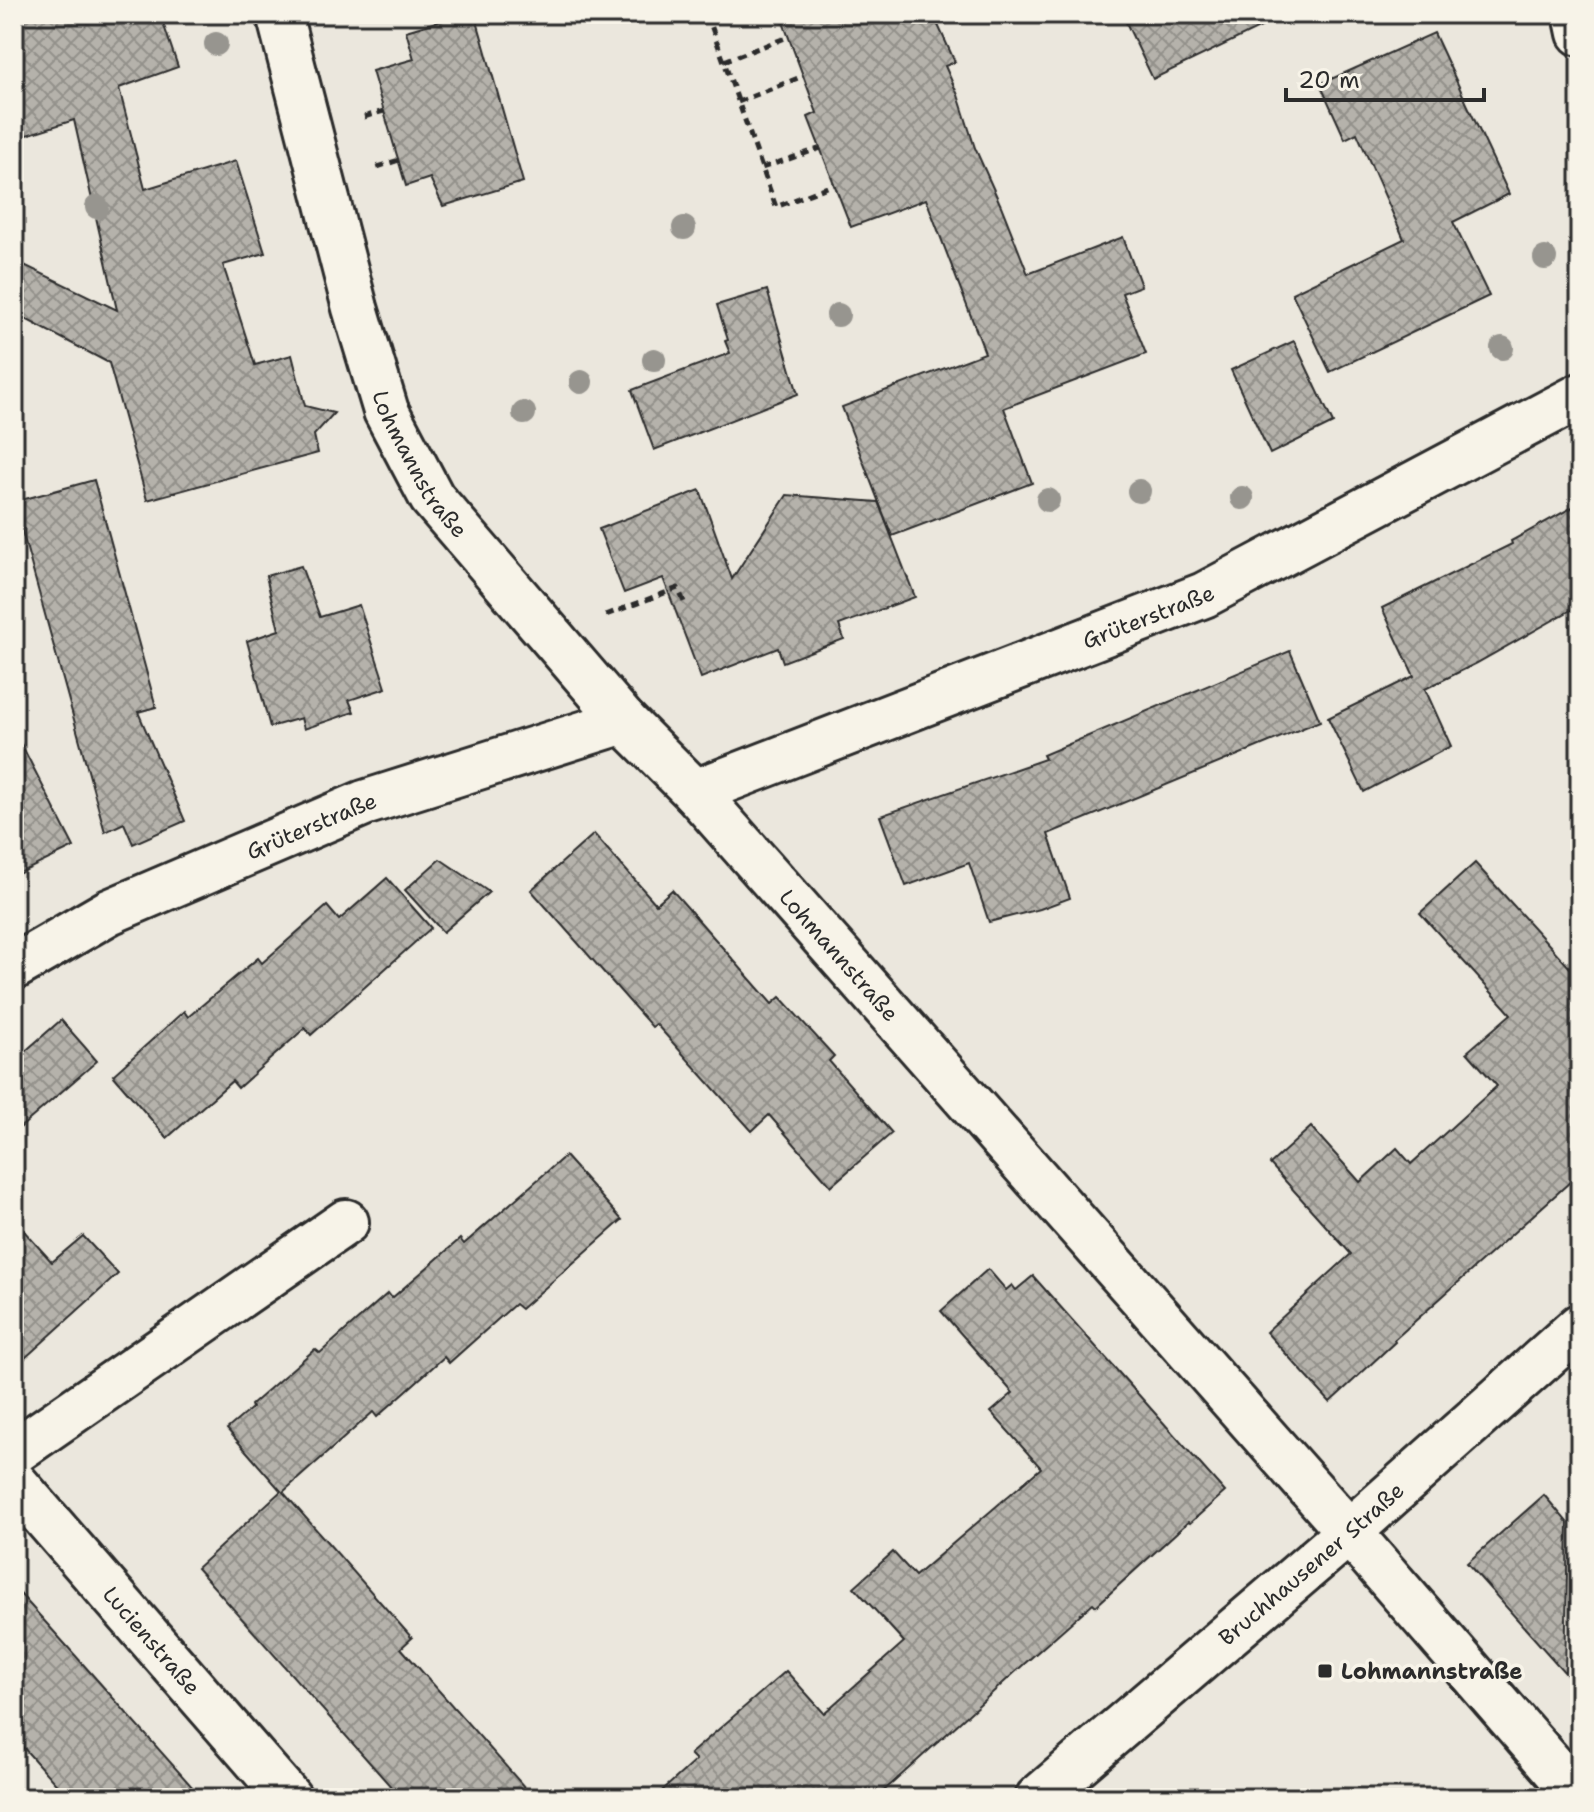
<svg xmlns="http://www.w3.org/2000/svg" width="1594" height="1812" font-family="'Shantell Sans',sans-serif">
<defs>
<pattern id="building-cross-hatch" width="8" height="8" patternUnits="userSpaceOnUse" patternTransform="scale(2)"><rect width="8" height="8" fill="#b5b2ab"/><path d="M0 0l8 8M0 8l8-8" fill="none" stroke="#93918b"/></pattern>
</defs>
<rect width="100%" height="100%" fill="#ebe7dd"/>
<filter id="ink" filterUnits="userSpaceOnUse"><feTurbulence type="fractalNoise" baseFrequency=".0125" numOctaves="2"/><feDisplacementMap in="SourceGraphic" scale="16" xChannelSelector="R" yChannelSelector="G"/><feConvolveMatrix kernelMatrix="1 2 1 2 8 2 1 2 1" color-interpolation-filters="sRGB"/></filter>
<g filter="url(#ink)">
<g fill="url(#building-cross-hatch)" stroke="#2b2b2b" stroke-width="2">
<polygon points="14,14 160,14 178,67 119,88 145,189 236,161 265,253 223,265 255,365 292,355 305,406 334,413 314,435 318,453 147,500 109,363 14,313 14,260 117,310 74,120 14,139"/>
<polygon points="463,14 475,14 523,182 443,206 430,178 406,186 372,71 414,59 406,31"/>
<polygon points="780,14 933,14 955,62 945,66 958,95 975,148 1001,206 1028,274 1123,237 1141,286 1122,293 1146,354 1004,408 1032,483 892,536 842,407 985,353 926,199 851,227 808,117 817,113"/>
<polygon points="1122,14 1288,14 1153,79"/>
<polygon points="1434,33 1509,194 1453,222 1489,296 1330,372 1292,293 1404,239 1357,133 1345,139 1320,84"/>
<polygon points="767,290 798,394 654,450 632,390 730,353 725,341 728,340 717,305"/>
<polygon points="1294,341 1333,423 1270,454 1231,370"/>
<polygon points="94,480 156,707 138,712 185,821 133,844 124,823 105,832 14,502"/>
<polygon points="700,490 732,579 787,495 878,502 915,597 839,625 844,639 783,662 778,648 701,678 663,578 624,593 599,529"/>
<polygon points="1580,503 1580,605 1477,663 1425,689 1451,746 1364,792 1328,718 1414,676 1382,608 1512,544 1511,541"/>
<polygon points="301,566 320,617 359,605 386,688 349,700 354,712 304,729 301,718 270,727 247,641 279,630 266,576"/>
<polygon points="1290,651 1320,721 1048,834 1070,898 1040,909 989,922 969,863 906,886 880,816 1045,759 1043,755"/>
<polygon points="14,730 74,847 14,876"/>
<polygon points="594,834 656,904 672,890 772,1004 780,997 834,1056 829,1061 892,1133 831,1186 769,1115 752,1131 656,1024 652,1027 531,890"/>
<polygon points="440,859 489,892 443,932 405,890"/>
<polygon points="1475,863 1580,979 1580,1173 1394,1340 1395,1342 1330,1402 1266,1332 1351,1254 1270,1164 1311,1127 1360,1182 1397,1148 1411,1164 1497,1086 1467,1052 1511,1014 1420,913"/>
<polygon points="387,878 431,928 311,1035 305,1028 238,1088 232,1081 167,1138 113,1075 184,1011 188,1017 258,958 262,963 327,906 339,920"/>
<polygon points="61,1020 97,1061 14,1133 14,1061"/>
<polygon points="565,1156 622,1220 521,1309 515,1304 449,1363 444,1357 377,1417 373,1412 283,1492 412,1638 401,1648 534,1798 401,1798 197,1568 281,1491 227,1429 252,1408 251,1405 315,1349 320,1353 388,1293 392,1298 460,1239 464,1244"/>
<polygon points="14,1220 52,1262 83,1236 118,1274 14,1368"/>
<polygon points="988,1269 1006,1290 1012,1285 1016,1290 1033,1276 1225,1492 1190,1523 1188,1522 1096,1606 1093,1603 1023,1665 876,1798 654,1798 696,1760 690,1754 786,1671 824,1713 904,1642 854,1587 893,1552 915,1576 1041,1468 991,1412 1013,1393 941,1311"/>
<polygon points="1544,1495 1568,1523 1565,1673 1467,1563"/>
<polygon points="14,1587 82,1663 202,1798 68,1798 14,1737"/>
</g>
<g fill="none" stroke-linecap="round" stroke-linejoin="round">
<g stroke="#2b2b2b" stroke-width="50">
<g id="street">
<path id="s1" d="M279,14l76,294 31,103 46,87 192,223 71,71 654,740 231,266"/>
<polyline points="1576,14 1580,33"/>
<path id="s2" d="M695,792l509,-197 376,-199"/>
<path id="s3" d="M14,967l95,-55 255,-109 260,-82"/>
<polyline points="14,1452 346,1222"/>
<path id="s4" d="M14,1482l275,316"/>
</g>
</g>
<g stroke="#2b2b2b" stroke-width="50">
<g id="secondary">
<path id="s5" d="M1038,1798l311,-266 231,-206"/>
</g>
</g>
<g stroke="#2b2b2b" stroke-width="5" stroke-dasharray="8 6" stroke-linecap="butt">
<polyline points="707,14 776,207 835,184"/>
<polyline points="724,61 788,37"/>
<polyline points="738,102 803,76"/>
<polyline points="364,117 384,111"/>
<polyline points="377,167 399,160"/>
<polyline points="762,168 821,148"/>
<polyline points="606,615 678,588 684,602"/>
</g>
<use href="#street" stroke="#f7f3e8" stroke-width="44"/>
<use href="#secondary" stroke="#f7f3e8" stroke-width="44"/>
</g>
<g fill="#97958f">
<circle cx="216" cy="44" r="12"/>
<circle cx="97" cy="207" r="12"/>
<circle cx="684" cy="228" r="12"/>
<circle cx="1545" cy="258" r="12"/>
<circle cx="838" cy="315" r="12"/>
<circle cx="1502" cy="348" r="12"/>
<circle cx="654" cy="360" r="12"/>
<circle cx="581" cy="382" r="12"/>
<circle cx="524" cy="413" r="12"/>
<circle cx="1139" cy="491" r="12"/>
<circle cx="1242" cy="498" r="12"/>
<circle cx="1048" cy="500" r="12"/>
</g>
</g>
<rect fill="#2b2b2b" stroke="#f7f3e8" stroke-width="3" x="1317" y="1663" width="16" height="16" rx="4"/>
<g text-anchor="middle" stroke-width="7" stroke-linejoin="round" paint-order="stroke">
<g font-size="22" fill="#2b2b2b" stroke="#f7f3e8">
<text dy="8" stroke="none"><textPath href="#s1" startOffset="474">Lohmannstraße</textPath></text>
<text dy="8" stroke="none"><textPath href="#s2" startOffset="486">Grüterstraße</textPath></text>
<text dy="8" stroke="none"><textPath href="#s3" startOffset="330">Grüterstraße</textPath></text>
<text dy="8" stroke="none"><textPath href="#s1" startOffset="1122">Lohmannstraße</textPath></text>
<text dy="8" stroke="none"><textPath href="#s5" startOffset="360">Bruchhausener Straße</textPath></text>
<text dy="8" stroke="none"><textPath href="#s4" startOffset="210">Lucienstraße</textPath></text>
</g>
<g font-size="22" font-weight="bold" fill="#2b2b2b" stroke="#f7f3e8" text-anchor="start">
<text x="1341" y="1679">Lohmannstraße</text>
</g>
</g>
<rect width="1594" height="1812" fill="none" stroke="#f7f3e8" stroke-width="48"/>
<rect x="24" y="24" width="1546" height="1764" fill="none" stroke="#2b2b2b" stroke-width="3" filter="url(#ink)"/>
<path d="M1286 88v12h198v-12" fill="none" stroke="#2b2b2b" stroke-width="4"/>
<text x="1298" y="88" font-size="24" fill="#2b2b2b" stroke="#f7f3e8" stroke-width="6" paint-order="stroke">20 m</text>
</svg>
